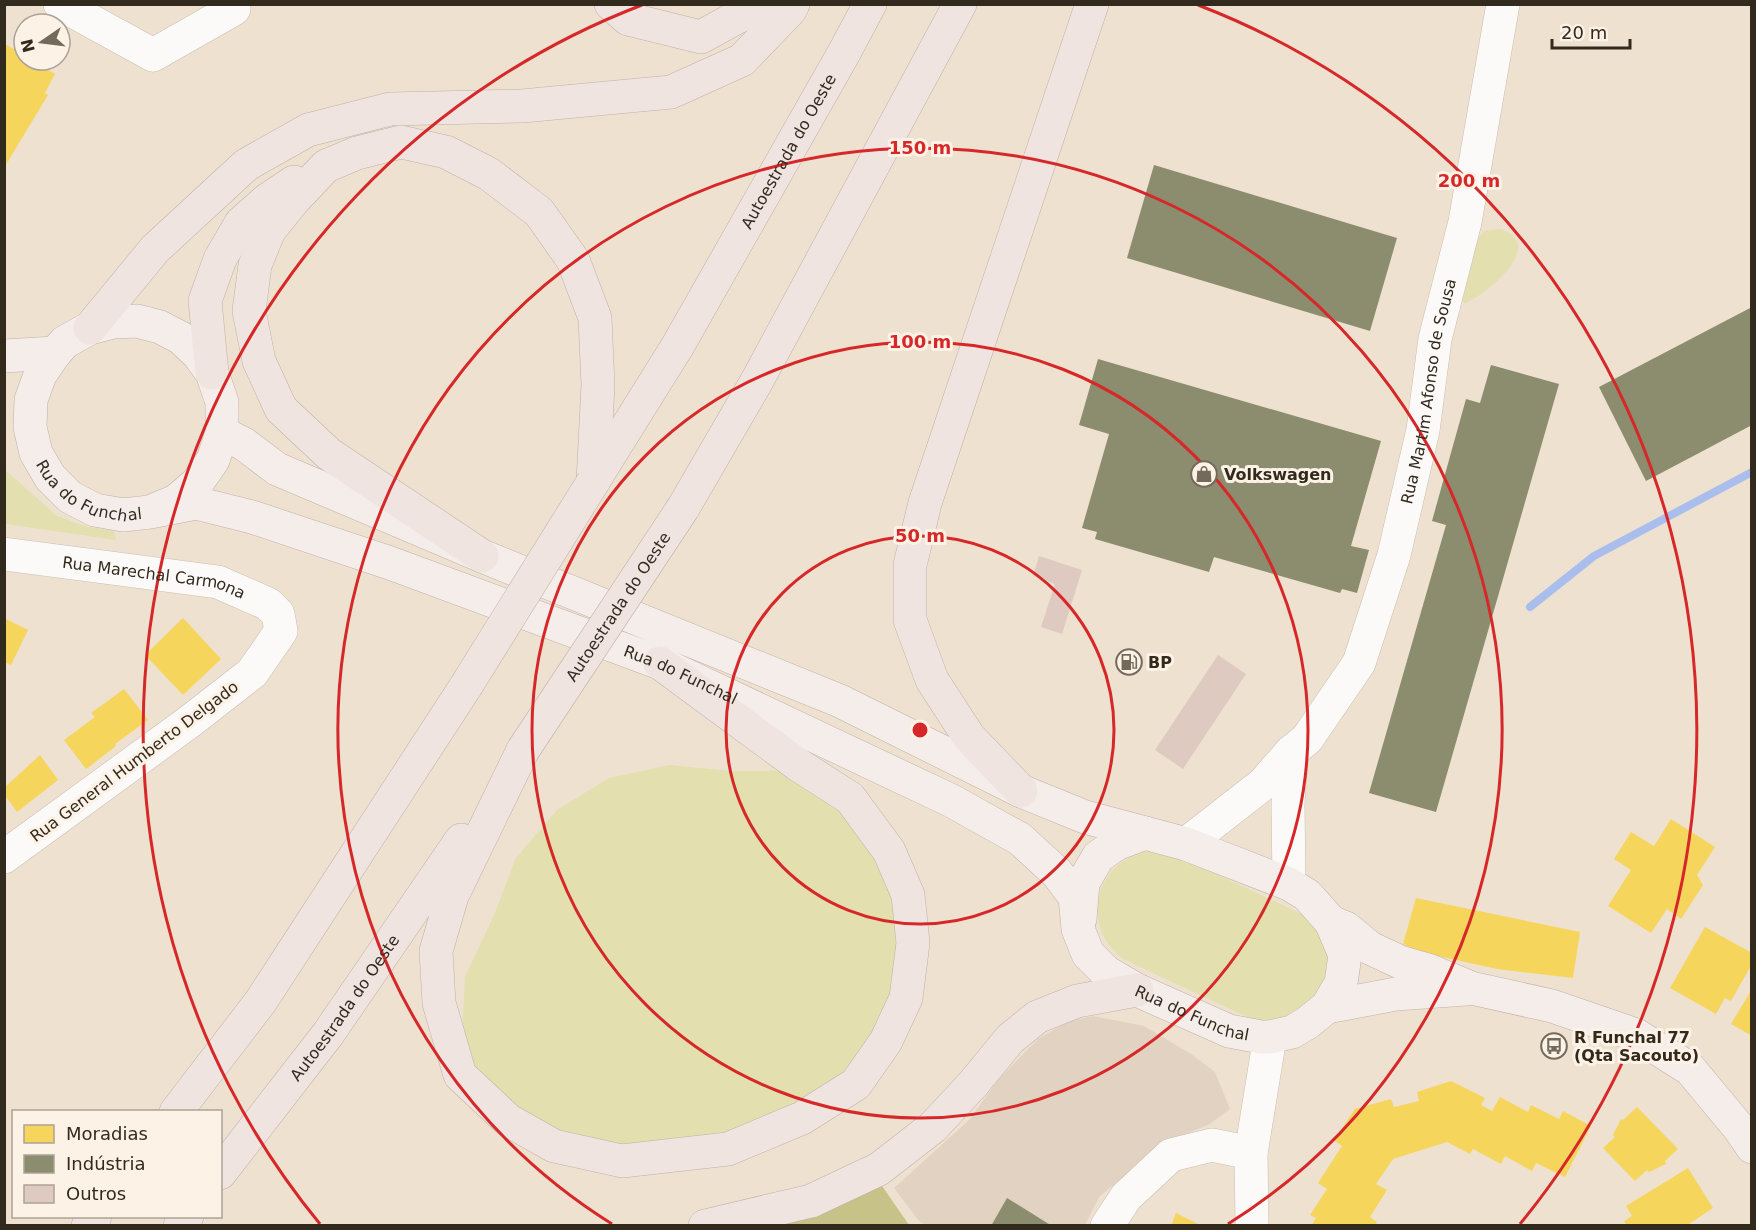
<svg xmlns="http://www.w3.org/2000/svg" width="1756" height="1230" font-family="'DejaVu Sans',sans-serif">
<rect width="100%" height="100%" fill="#eee1d0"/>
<polygon fill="#e1d2c2" points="1093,1016 1144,1026 1191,1054 1215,1072 1230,1109 1208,1125 1163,1143 1099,1197 1085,1225 926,1225 919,1221 894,1188 969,1120 999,1079 1038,1039 1069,1021"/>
<g fill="#e3dfae">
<path d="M1500,229c48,14 -12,65 -35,74l-5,-2 14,-58 10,-12z"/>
<polygon points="5,470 57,516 84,526 114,531 116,540 5,524"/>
<polygon points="670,765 731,771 807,771 904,886 886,1041 784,1126 578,1151 460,1075 465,977 494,915 516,858 557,810 609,778"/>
<path d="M1154,849l15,3 135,63 12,9 12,24 1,20 -10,30 -40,23h-20l-14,-5 -122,-57c-5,-4 -10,-9 -14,-14 -20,-28 -13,-69 18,-86 8,-5 18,-7 27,-10z"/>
</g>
<polygon fill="#c6c288" points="880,1183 909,1225 766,1226"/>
<g fill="#f6d55c">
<polygon points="5,44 24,55 24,60 32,60 55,74 45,93 48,95 4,168"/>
<polygon points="4,618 28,630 11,665 4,662"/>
<polygon points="183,618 221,659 183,695 145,655"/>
<polygon points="124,689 148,720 115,744 116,746 86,769 64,740 95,717 91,713"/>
<polygon points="40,755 58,780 17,812 4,794 4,788"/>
<polygon points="1671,819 1715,847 1697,875 1703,885 1681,919 1667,909 1651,933 1608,906 1631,870 1614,859 1631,832 1654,846"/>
<polygon points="1416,898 1580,932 1573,978 1497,969 1420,952 1403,944"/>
<polygon points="1705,927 1752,953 1752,964 1731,1001 1725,998 1716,1014 1670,988"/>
<polygon points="1752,989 1752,1036 1731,1024"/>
<polygon points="1451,1081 1485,1098 1481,1105 1492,1111 1500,1097 1528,1112 1531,1105 1559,1119 1563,1111 1591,1126 1565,1177 1536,1163 1532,1171 1505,1156 1501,1164 1473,1149 1470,1154 1447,1142 1393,1159 1376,1184 1387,1190 1370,1217 1377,1222 1374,1226 1311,1226 1316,1218 1310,1215 1327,1189 1318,1183 1342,1146 1334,1140 1355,1109 1391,1099 1394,1107 1419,1101 1417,1092"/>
<polygon points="1637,1107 1678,1149 1665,1161 1666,1164 1649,1172 1647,1170 1635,1181 1603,1148 1615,1137 1613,1135 1621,1119 1623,1120"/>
<polygon points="1688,1168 1713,1208 1686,1226 1627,1226 1624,1221 1632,1216 1626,1206"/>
<polygon points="1176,1213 1202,1226 1171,1226"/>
</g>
<g fill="#8c8c6e">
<polygon points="1154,165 1397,238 1370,331 1127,258"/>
<polygon points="1752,307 1752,425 1646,481 1599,387"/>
<polygon points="1098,359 1381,441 1351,546 1369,550 1357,593 1342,589 1340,593 1214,557 1209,572 1095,539 1097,532 1082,528 1109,434 1079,425"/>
<polygon points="1491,365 1559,384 1436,812 1369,793 1446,525 1432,521 1466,399 1480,403"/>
<polygon points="1007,1198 1052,1226 991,1226"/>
</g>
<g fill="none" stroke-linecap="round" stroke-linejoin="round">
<polyline stroke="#a9beed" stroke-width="8" points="1530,607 1594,556 1752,472"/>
</g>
<g fill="#dfcac1">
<polygon points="1039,556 1082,570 1062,634 1041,627 1055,584 1033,576"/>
<polygon points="1218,655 1246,674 1183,769 1155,750"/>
</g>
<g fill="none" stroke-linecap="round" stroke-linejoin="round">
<g stroke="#c9bfb2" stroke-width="34">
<g id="minor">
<polyline points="60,4 153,55 234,9 233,4"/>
<path id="s1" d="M4,554l214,28 50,22 10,10 3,17 -29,42 -63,49 -185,135"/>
<path id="s2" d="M1186,844l77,-60 28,-32 16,-13 52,-76 35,-108 29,-125 12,-91 30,-117 38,-218"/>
<polyline points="1289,884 1288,804 1291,752"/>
<polyline points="1107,1226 1126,1197 1171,1155 1212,1145 1251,1153"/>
<polyline points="1252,1226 1251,1153 1270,1037"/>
</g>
</g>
<g stroke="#c1b0a7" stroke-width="34">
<g id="major">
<polyline points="4,356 55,353"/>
<path id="s3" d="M150,512l26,-11 21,-18 16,-23 9,-27v-31l-10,-29 -14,-19 -17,-16 -21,-11 -23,-6 -24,1 -23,6 -25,14 -10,11 -15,22 -9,25 -1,27 6,26 14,24 20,20 25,13 28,5 27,-3 46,-9 56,14 138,46 270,100 292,138 68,38 37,34 18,24 3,32 10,25 18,18 31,18 92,41 32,6h9l22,-5 15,-9 20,-16 14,-24 4,-28 -14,-33 -24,-27 -18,-11 -103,-40 -101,-27 -64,-26 -181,-90 -358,-145 -205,-87 -33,-25 -22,-11"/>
<polyline points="1080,919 1083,883 1098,857 1116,844 1145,833"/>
<polyline points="1331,922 1346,928 1370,948 1400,962 1428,970 1471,988 1552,1006 1636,1035 1690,1069 1739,1128 1752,1147"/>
<polyline points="1327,1007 1396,994 1466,989"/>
</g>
</g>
<g stroke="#c1b0a7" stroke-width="34">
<g id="highway">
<polyline points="611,4 628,19 701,37 761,4"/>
<polyline points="90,328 155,249 246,165 308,130 390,109 522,106 671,92 742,60 790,10 793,4"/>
<polyline points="212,373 205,301 220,259 241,223 267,200 294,182"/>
<path id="s4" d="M594,480l83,-133 168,-296 25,-47"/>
<polyline points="683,508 758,379 960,4"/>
<polyline points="482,556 329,454 281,409 259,361 249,311 255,265 269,231 292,202 326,166 357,153 401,142 446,152 489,174 539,212 573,260 595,318 598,385 593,482"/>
<polyline points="523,750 452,896 436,951 439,1003 460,1075 508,1120 554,1146 622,1161 728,1149 802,1118 856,1084 886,1041 906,998 913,943 908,895 889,851 850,798 797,764 660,663"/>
<polyline points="1021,791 969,737 932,680 910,620 910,565 925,503 1092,4"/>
<polyline points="176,1112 261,1001 466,686"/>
<path id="s5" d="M220,1173l108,-139 133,-194"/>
<polyline points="88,1226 95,1216"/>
<polyline points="180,1226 187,1216"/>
<polyline points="705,1226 811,1201 879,1169 933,1127 973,1084 1010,1039 1037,1017 1077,1001 1137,990"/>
</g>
</g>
<use href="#minor" stroke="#fcfaf8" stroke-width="33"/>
<use href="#major" stroke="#f5edea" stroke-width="33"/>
<use href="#highway" stroke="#efe4e0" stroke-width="33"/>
<g stroke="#c1b0a7" stroke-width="34" stroke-linecap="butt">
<g id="highway-bridge">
<polyline points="466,686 593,482"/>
<path id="s6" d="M523,750l160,-242"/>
</g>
</g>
<use href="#highway-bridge" stroke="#efe4e0" stroke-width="33"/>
</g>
<g fill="none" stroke="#d62828" stroke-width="3">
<circle cx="920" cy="730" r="194"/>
<circle cx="920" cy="730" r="388"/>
<path d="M612 1224A582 582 0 1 1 1228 1224"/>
<path d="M320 1224A777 777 0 0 1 642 5M1198 5A777 777 0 0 1 1520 1224"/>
</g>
<defs>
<g id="shop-ring" transform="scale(1.35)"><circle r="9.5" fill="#fcf2e6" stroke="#746a5c" stroke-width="1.5"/><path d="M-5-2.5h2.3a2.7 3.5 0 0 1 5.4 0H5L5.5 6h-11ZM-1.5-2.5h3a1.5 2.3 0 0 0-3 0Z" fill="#746a5c"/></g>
<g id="fuel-ring" transform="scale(1.35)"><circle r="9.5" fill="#fcf2e6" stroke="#746a5c" stroke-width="1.5"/><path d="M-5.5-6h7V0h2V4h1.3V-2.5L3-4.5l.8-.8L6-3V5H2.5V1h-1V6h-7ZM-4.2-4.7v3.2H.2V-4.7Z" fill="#746a5c"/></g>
<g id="bus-ring" transform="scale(1.35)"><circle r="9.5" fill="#fcf2e6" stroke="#746a5c" stroke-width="1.5"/><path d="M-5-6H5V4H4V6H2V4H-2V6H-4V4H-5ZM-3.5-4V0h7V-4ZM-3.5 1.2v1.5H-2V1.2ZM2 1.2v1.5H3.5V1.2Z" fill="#746a5c"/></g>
</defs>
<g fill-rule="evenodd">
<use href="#shop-ring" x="1204" y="474"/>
<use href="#fuel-ring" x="1129" y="662"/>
<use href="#bus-ring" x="1554" y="1046"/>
</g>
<g text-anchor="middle" stroke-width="6" stroke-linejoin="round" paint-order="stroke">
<g font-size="16" fill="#332a1e" stroke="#fcf2e6">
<text dy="6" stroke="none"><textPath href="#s4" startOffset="382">Autoestrada do Oeste</textPath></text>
<text dy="6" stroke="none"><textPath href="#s2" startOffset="534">Rua Martim Afonso de Sousa</textPath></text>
<text dy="6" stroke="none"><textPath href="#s3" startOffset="537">Rua do Funchal</textPath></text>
<text dy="6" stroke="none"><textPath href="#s1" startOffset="152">Rua Marechal Carmona</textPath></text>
<text dy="6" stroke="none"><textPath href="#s6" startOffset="172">Autoestrada do Oeste</textPath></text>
<text dy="6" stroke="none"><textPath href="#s3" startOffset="1168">Rua do Funchal</textPath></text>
<text transform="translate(134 761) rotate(-37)" y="6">Rua General Humberto Delgado</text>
<text dy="6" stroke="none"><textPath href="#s5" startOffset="207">Autoestrada do Oeste</textPath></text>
<text dy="6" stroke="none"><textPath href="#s3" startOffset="1806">Rua do Funchal</textPath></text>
</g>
<g font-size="16" font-weight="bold" fill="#332a1e" stroke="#fcf2e6" text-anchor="start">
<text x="1224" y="480">Volkswagen</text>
<text x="1148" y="668">BP</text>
<text x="1574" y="1043">R Funchal 77<tspan x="1574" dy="18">(Qta Sacouto)</tspan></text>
</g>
</g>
<circle cx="920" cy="730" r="9" fill="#d62828" stroke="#fcf2e6" stroke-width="3"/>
<g font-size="18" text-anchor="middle" font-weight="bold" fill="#d62828" stroke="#fcf2e6" stroke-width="6" stroke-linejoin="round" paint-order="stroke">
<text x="920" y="154">150 m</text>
<text x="1469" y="187">200 m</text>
<text x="920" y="348">100 m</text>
<text x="920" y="542">50 m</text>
</g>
<rect width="1756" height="1230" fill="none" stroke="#332a1e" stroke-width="12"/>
<rect x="12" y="1110" width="210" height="108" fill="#fcf2e6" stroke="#aca296" stroke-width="1.5"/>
<rect x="24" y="1125" width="30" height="18" fill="#f6d55c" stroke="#aca296" stroke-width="1.5"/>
<text x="66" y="1140" font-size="18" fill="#332a1e">Moradias</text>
<rect x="24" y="1155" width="30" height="18" fill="#8c8c6e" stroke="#aca296" stroke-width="1.5"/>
<text x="66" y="1170" font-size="18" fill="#332a1e">Indústria</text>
<rect x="24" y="1185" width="30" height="18" fill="#dfcac1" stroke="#aca296" stroke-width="1.5"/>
<text x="66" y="1200" font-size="18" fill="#332a1e">Outros</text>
<g transform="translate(42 42) rotate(256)"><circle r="28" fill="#fcf2e6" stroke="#aca296" stroke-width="1.5"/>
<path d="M0-4.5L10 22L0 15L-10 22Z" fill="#746a5c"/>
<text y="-9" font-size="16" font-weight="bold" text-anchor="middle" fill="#332a1e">N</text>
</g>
<path d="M1552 39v9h78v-9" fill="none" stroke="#332a1e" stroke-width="3"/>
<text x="1561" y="39" font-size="18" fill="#332a1e" stroke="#fcf2e6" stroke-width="4.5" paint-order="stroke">20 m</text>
</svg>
